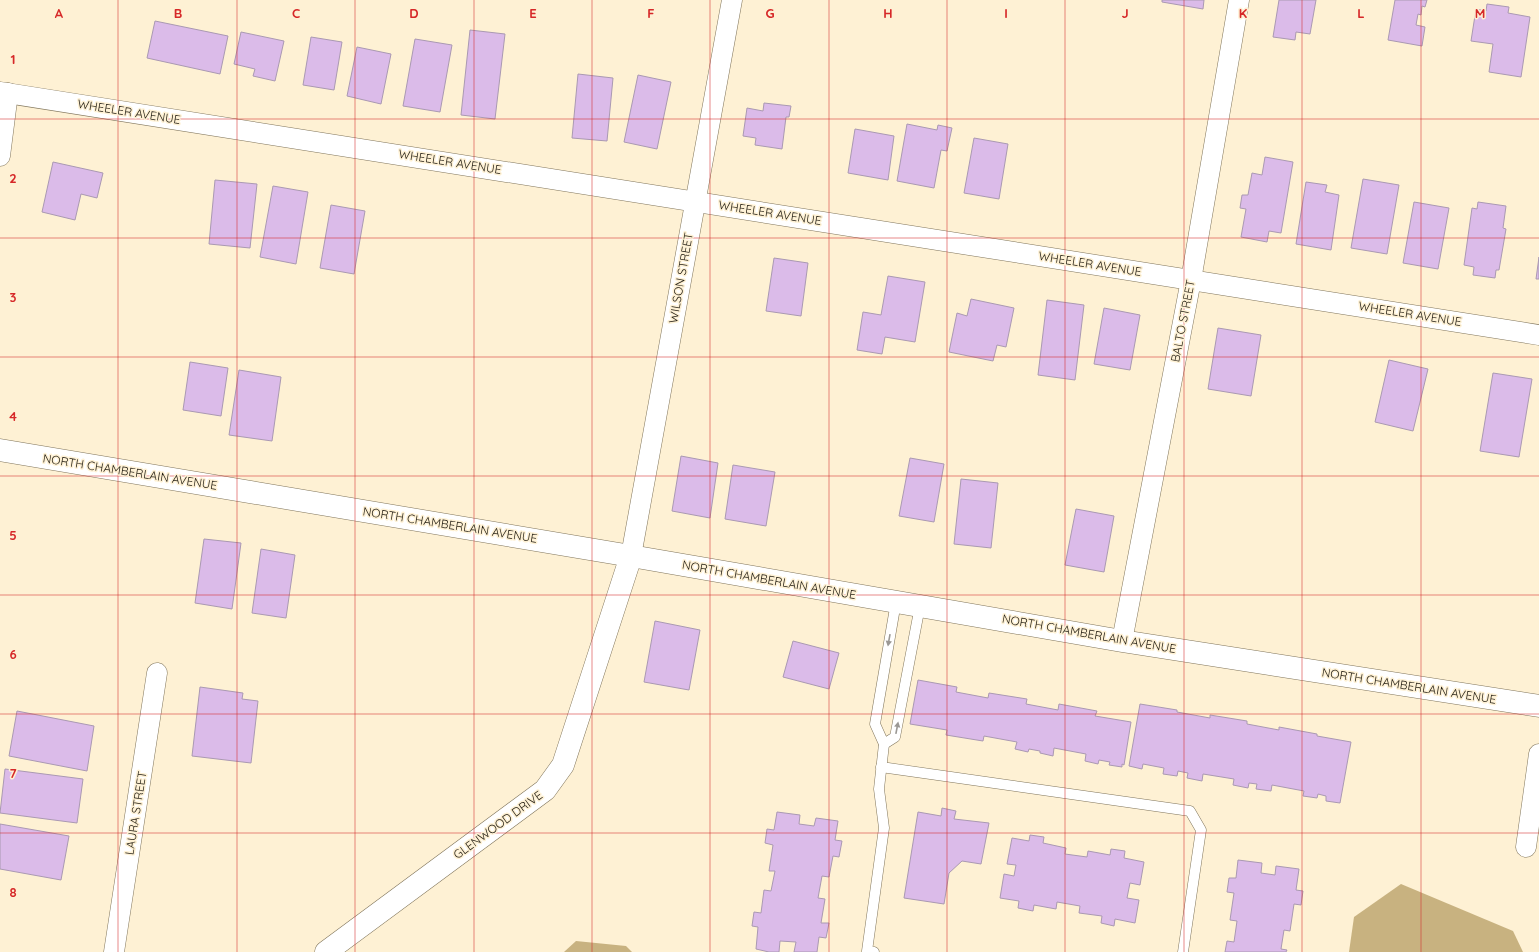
<svg xmlns="http://www.w3.org/2000/svg" width="1539" height="952" font-family="Quicksand,sans-serif">
<rect width="100%" height="100%" fill="#fef1d4"/>
<g fill="#c8b280">
<polygon points="1401,884 1513,931 1523,952 1349,952 1354,917"/>
<polygon points="576,941 626,946 632,952 564,952"/>
</g>
<g fill="#dbbbe9" stroke="#aa99b2">
<polygon points="1162,0 1204,0 1203,9 1162,2"/>
<polygon points="1279,0 1316,0 1310,34 1296,32 1295,40 1273,37"/>
<polygon points="1395,0 1427,0 1425,7 1422,6 1421,15 1418,14 1416,25 1425,27 1422,46 1388,40"/>
<polygon points="1487,4 1509,7 1508,13 1530,17 1521,77 1489,72 1493,44 1471,41 1476,9 1486,11"/>
<polygon points="155,21 228,36 220,74 147,58"/>
<polygon points="470,30 505,34 495,119 461,115"/>
<polygon points="241,32 284,41 275,81 253,76 255,69 234,64"/>
<polygon points="311,37 342,42 334,90 303,85"/>
<polygon points="415,39 452,45 440,112 403,106"/>
<polygon points="357,47 391,54 381,104 347,96"/>
<polygon points="578,74 613,78 607,141 572,138"/>
<polygon points="638,75 671,82 657,149 624,142"/>
<polygon points="764,103 791,106 789,117 786,117 782,149 755,145 756,138 743,136 747,108 763,111"/>
<polygon points="907,124 937,130 938,125 952,128 947,151 941,150 934,188 897,181"/>
<polygon points="855,129 894,136 888,180 848,173"/>
<polygon points="974,138 1008,144 999,199 964,193"/>
<polygon points="1265,157 1293,162 1281,233 1269,231 1267,242 1241,237 1246,209 1240,208 1242,195 1248,195 1252,173 1262,175"/>
<polygon points="53,162 103,173 97,198 81,194 75,220 42,212"/>
<polygon points="1363,179 1399,185 1387,254 1351,248"/>
<polygon points="215,180 257,184 250,248 209,244"/>
<polygon points="1306,182 1327,185 1325,192 1339,195 1331,250 1296,244"/>
<polygon points="273,186 308,192 296,264 260,257"/>
<polygon points="1414,202 1449,208 1438,269 1403,263"/>
<polygon points="1478,202 1506,206 1503,228 1506,229 1499,270 1496,270 1495,278 1473,275 1474,267 1464,265 1472,208 1477,209"/>
<polygon points="331,205 365,211 354,274 320,268"/>
<polygon points="1539,257 1539,279 1536,279"/>
<polygon points="774,258 808,263 801,316 766,311"/>
<polygon points="888,276 925,282 915,342 885,337 882,354 857,350 863,312 881,315"/>
<polygon points="971,299 1014,308 1006,347 997,345 993,361 949,352 957,313 967,316"/>
<polygon points="1047,300 1084,305 1075,380 1038,375"/>
<polygon points="1104,308 1140,315 1130,370 1094,364"/>
<polygon points="1218,328 1261,335 1251,396 1208,389"/>
<polygon points="1389,360 1428,369 1413,431 1375,422"/>
<polygon points="190,362 228,368 221,416 183,410"/>
<polygon points="239,370 281,377 272,441 229,435"/>
<polygon points="1493,373 1532,379 1519,457 1480,451"/>
<polygon points="681,456 718,463 710,518 672,511"/>
<polygon points="910,458 944,464 934,522 899,516"/>
<polygon points="733,465 775,472 766,526 725,519"/>
<polygon points="961,479 998,483 991,548 954,544"/>
<polygon points="1076,509 1114,516 1104,572 1065,565"/>
<polygon points="204,539 241,543 232,609 195,603"/>
<polygon points="261,549 295,555 286,618 252,613"/>
<polygon points="655,621 700,630 689,690 644,682"/>
<polygon points="793,641 839,653 829,689 783,677"/>
<polygon points="918,680 957,687 956,692 988,698 989,693 1027,699 1026,704 1058,710 1059,704 1097,711 1095,716 1131,722 1124,765 1122,764 1122,767 1109,765 1110,762 1099,760 1098,764 1085,761 1086,754 1054,748 1053,756 1040,753 1040,751 1029,749 1028,752 1015,749 1017,742 984,736 983,741 946,735 947,730 910,724"/>
<polygon points="200,687 243,693 242,699 258,701 251,763 192,756"/>
<polygon points="1140,704 1177,710 1177,712 1210,718 1210,715 1247,721 1247,724 1279,730 1279,727 1317,734 1317,736 1351,742 1340,803 1326,801 1326,796 1318,794 1317,798 1303,796 1304,791 1272,785 1271,791 1256,789 1257,784 1249,783 1248,788 1233,785 1234,779 1203,774 1202,781 1187,778 1188,773 1178,771 1177,776 1163,774 1164,768 1143,764 1142,769 1129,766"/>
<polygon points="17,711 94,726 87,771 9,756"/>
<polygon points="5,769 83,779 77,823 0,813"/>
<polygon points="942,808 956,811 954,819 989,823 981,864 962,861 949,873 944,904 904,898 918,812 941,816"/>
<polygon points="777,812 800,815 799,824 814,826 816,818 838,821 835,840 842,841 839,857 833,856 829,877 822,876 818,898 825,899 821,923 829,923 826,938 819,937 817,952 794,952 796,942 780,941 779,952 769,952 756,949 758,927 752,926 754,912 761,913 764,890 771,891 775,871 769,871 773,845 765,843 767,829 774,830"/>
<polygon points="0,824 69,836 61,880 0,869"/>
<polygon points="1030,835 1044,837 1043,843 1066,848 1065,854 1087,857 1088,851 1110,855 1111,849 1125,851 1124,858 1144,862 1140,885 1130,883 1127,898 1139,900 1135,923 1115,919 1114,926 1101,923 1102,916 1079,913 1080,906 1057,902 1056,909 1034,905 1033,911 1018,908 1019,901 1000,898 1004,874 1014,876 1016,865 1007,864 1012,838 1029,841"/>
<polygon points="1238,860 1262,863 1261,873 1275,875 1276,866 1299,869 1296,890 1303,891 1301,905 1294,904 1290,931 1284,930 1281,949 1287,950 1286,952 1225,952 1227,941 1234,942 1237,921 1230,920 1234,893 1227,892 1229,878 1236,878"/>
</g>
<g fill="none" stroke-linecap="round" stroke-linejoin="round">
<g stroke="#80755b" stroke-width="11">
<g id="service">
<polyline points="896,602 875,724 884,744 895,737 920,606"/>
<polyline points="881,767 1190,811 1201,830 1183,952"/>
<polyline points="874,952 867,951 884,828 879,789 884,744"/>
</g>
</g>
<g stroke="#80755b" stroke-width="21">
<g id="minor">
<polyline points="0,92 1539,335"/>
<polyline points="0,156 8,93"/>
<polyline points="631,556 732,0"/>
<polyline points="1122,641 1191,280 1239,0"/>
<polyline points="1526,847 1539,754"/>
<polyline points="114,952 157,673"/>
</g>
</g>
<g stroke="#80755b" stroke-width="23">
<g id="tertiary">
<polyline points="0,450 631,556 1122,641 1539,706"/>
<polyline points="326,952 545,790 563,765 631,556"/>
</g>
</g>
<use href="#service" stroke="#fff" stroke-width="10"/>
<use href="#minor" stroke="#fff" stroke-width="20"/>
<use href="#tertiary" stroke="#fff" stroke-width="22"/>
</g>
<defs><path id="oneway-solid" d="M-6-.8H1V-3.2L6.5 0L1 3.2V.8H-6Z"/></defs>
<g fill="#9b9894">
<use href="#oneway-solid" transform="translate(889 640) rotate(100)"/>
<use href="#oneway-solid" transform="translate(897 728) rotate(-79)"/>
</g>
<path fill="none" stroke="#d62828" stroke-width="1" stroke-opacity="0.55" d="M118,0v952M237,0v952M355,0v952M474,0v952M592,0v952M710,0v952M829,0v952M947,0v952M1065,0v952M1184,0v952M1302,0v952M1421,0v952M0,119h1539M0,238h1539M0,357h1539M0,476h1539M0,595h1539M0,714h1539M0,833h1539"/>
<g text-anchor="middle" stroke-width="3" stroke-linejoin="round" paint-order="stroke">
<g font-size="12" fill="#201b11" stroke="#fef1d4">
<text transform="translate(129 112) rotate(9)" y="4">WHEELER AVENUE</text>
<text transform="translate(450 162) rotate(9)" y="4">WHEELER AVENUE</text>
<text transform="translate(770 213) rotate(9)" y="4">WHEELER AVENUE</text>
<text transform="translate(1090 264) rotate(9)" y="4">WHEELER AVENUE</text>
<text transform="translate(681 278) rotate(-80)" y="4">WILSON STREET</text>
<text transform="translate(1410 314) rotate(9)" y="4">WHEELER AVENUE</text>
<text transform="translate(1183 321) rotate(-79)" y="4">BALTO STREET</text>
<text transform="translate(130 472) rotate(9)" y="4">NORTH CHAMBERLAIN AVENUE</text>
<text transform="translate(450 525) rotate(9)" y="4">NORTH CHAMBERLAIN AVENUE</text>
<text transform="translate(769 580) rotate(10)" y="4">NORTH CHAMBERLAIN AVENUE</text>
<text transform="translate(1089 634) rotate(10)" y="4">NORTH CHAMBERLAIN AVENUE</text>
<text transform="translate(1409 686) rotate(9)" y="4">NORTH CHAMBERLAIN AVENUE</text>
<text transform="translate(136 813) rotate(-81)" y="4">LAURA STREET</text>
<text transform="translate(498 825) rotate(-36)" y="4">GLENWOOD DRIVE</text>
</g>
</g>
<g font-size="13" text-anchor="middle" font-weight="bold" fill="#d62828" stroke="#fef1d4" stroke-width="3" stroke-linejoin="round" paint-order="stroke">
<text x="59" y="18">A</text>
<text x="178" y="18">B</text>
<text x="296" y="18">C</text>
<text x="414" y="18">D</text>
<text x="533" y="18">E</text>
<text x="651" y="18">F</text>
<text x="770" y="18">G</text>
<text x="888" y="18">H</text>
<text x="1006" y="18">I</text>
<text x="1125" y="18">J</text>
<text x="1243" y="18">K</text>
<text x="1361" y="18">L</text>
<text x="1480" y="18">M</text>
<text x="13" y="64">1</text>
<text x="13" y="183">2</text>
<text x="13" y="302">3</text>
<text x="13" y="421">4</text>
<text x="13" y="540">5</text>
<text x="13" y="659">6</text>
<text x="13" y="778">7</text>
<text x="13" y="897">8</text>
</g>
</svg>
